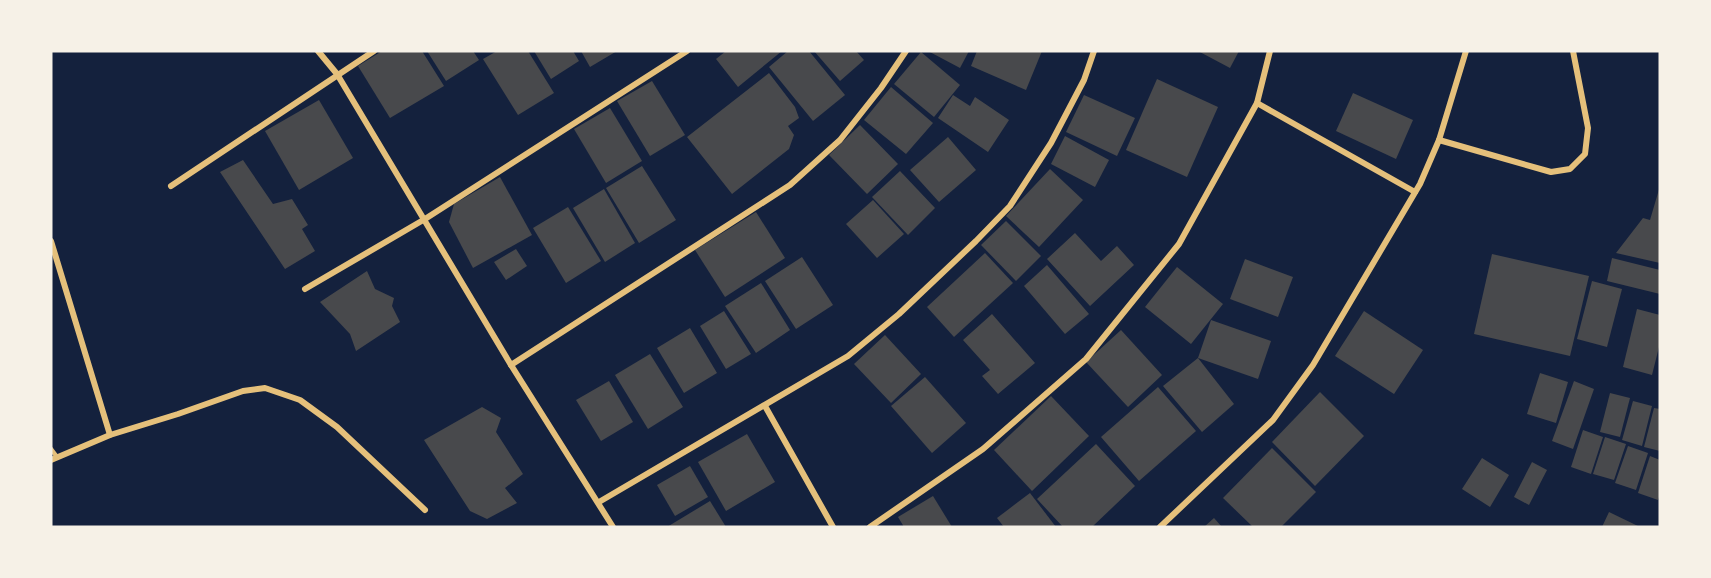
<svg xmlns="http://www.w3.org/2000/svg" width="1711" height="578" font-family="'Public Sans',sans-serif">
<rect width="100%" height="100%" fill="#14213d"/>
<g fill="#48494c">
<polygon points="382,51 422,51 444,86 390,118 358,66"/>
<polygon points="427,51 473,51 479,60 446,81"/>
<polygon points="497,51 528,51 554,93 518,115 483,59"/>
<polygon points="534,51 573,51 579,61 551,79"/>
<polygon points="581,51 617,51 590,67"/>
<polygon points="726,51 782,51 738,87 716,59"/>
<polygon points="788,51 809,51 845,95 813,121 769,67"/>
<polygon points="814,51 856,51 864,60 840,81"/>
<polygon points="928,51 969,51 960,68"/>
<polygon points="977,51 1042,51 1026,90 971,66"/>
<polygon points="1198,51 1239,51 1230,68"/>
<polygon points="921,52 960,85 934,117 894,84"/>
<polygon points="769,73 795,107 799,118 788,126 794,135 789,149 732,194 687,137"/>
<polygon points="1157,79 1218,107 1187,177 1126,150"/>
<polygon points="652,81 685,135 650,156 617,101"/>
<polygon points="891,87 933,123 906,154 864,120"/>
<polygon points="1353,93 1413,120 1396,159 1336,131"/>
<polygon points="953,95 970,106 975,97 1009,120 988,152 938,118"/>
<polygon points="1084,95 1135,118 1117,156 1066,132"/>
<polygon points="319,100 353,158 299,190 265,131"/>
<polygon points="610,108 642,161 606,183 574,129"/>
<polygon points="860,125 898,164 867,194 829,155"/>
<polygon points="1065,136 1109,160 1095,187 1051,164"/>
<polygon points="948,137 976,170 939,202 910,170"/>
<polygon points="243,160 273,204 292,199 308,225 302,229 315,251 285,269 220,172"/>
<polygon points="642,166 676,220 639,243 606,188"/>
<polygon points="1050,169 1083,200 1039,247 1006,216"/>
<polygon points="900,171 935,208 908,235 872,197"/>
<polygon points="500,177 532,235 473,268 449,222 454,204"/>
<polygon points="1660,186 1660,263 1616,253 1643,218 1650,220"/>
<polygon points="604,189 635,243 605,262 573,208"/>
<polygon points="873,200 904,234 877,258 846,224"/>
<polygon points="568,207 601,261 566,283 533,228"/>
<polygon points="756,212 785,258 725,297 695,250"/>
<polygon points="1006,221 1041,256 1016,281 981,245"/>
<polygon points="1075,233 1101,261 1117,246 1134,265 1090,306 1047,259"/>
<polygon points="516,249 527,266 506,280 494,262"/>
<polygon points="985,253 1013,283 954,337 927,307"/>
<polygon points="1492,254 1589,276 1570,356 1474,334"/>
<polygon points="802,257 833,305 796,329 765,281"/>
<polygon points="1612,258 1660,270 1660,294 1607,281"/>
<polygon points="1245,259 1293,277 1278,317 1230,299"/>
<polygon points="1047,265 1089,314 1065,334 1024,286"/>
<polygon points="1177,267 1223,304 1191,344 1145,307"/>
<polygon points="367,271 375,289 394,298 392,306 400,322 356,351 350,334 320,302"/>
<polygon points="1592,281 1622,289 1607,347 1577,339"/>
<polygon points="761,283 790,330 756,353 725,306"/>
<polygon points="1637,309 1660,315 1660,343 1652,375 1623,367"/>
<polygon points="724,311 751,354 726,369 700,326"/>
<polygon points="1364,311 1423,350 1394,394 1335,356"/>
<polygon points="992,314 1035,363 998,394 982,376 990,370 963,340"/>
<polygon points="1211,320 1271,341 1258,379 1198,358"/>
<polygon points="690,328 717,373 684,393 657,348"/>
<polygon points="1121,330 1162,375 1128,407 1086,362"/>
<polygon points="885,335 921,374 891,403 854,364"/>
<polygon points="650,354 683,407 648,429 615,375"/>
<polygon points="1198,358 1234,404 1202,432 1163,386"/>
<polygon points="1540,373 1568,382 1556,423 1527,414"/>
<polygon points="925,377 966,423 932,453 891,406"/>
<polygon points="609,381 633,422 601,441 576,400"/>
<polygon points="1574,381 1594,389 1573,449 1552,441"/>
<polygon points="1158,387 1196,431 1139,481 1101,437"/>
<polygon points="1320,392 1364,436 1315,486 1272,442"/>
<polygon points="1610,393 1630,398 1620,437 1600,432"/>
<polygon points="1051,396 1089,436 1032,491 994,450"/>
<polygon points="1633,401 1652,406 1642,446 1622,440"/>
<polygon points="482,407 501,418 496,432 523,474 505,488 517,503 487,519 470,511 424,440"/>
<polygon points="1654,408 1660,409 1660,451 1644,447"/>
<polygon points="1583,430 1603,437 1591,474 1571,467"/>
<polygon points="747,434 775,482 726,511 698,462"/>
<polygon points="1605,437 1626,444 1614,480 1593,474"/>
<polygon points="1096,444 1135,486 1092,527 1063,527 1037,499"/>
<polygon points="1628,446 1648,453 1636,490 1615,483"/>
<polygon points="1272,448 1316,492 1281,527 1253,527 1223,498"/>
<polygon points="1650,456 1660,460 1660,494 1658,500 1638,493"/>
<polygon points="1482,458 1509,475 1490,507 1462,489"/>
<polygon points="1532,462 1547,470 1529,505 1514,497"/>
<polygon points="690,466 708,497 675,516 657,485"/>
<polygon points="1030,493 1056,527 1004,527 997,518"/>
<polygon points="933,496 952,527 904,527 898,517"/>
<polygon points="710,501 726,527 667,527"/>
<polygon points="1609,512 1640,527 1602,527"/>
<polygon points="1214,518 1222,527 1204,527"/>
</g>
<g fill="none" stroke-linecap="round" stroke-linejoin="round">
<polyline stroke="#e5c07b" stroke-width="4.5" points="51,449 57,457"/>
<g stroke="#e5c07b" stroke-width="6">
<polyline points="318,51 337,74 511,365 613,527"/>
<polyline points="1257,103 1415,192"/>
<polyline points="1439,140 1551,172 1570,169 1585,154 1588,128 1573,51"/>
<polyline points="171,186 374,51"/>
<polyline points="51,241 110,435"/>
<polyline points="305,289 425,219 687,51"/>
<polyline points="511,365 790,185 840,140 881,88 906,51"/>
<polyline points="765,406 833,527"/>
<polyline points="51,460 110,435 178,414 243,391 265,388 300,400 337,427 425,510"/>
<polyline points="599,502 848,356 899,314 976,241 1010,206 1051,143 1084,80 1094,51"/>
<polyline points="870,527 983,449 1086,359 1179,244 1257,103 1270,51"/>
<polyline points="1160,527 1273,420 1313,365 1420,184 1439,140 1466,51"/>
</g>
</g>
<rect width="1711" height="578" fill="none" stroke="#f6f1e7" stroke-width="105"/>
</svg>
